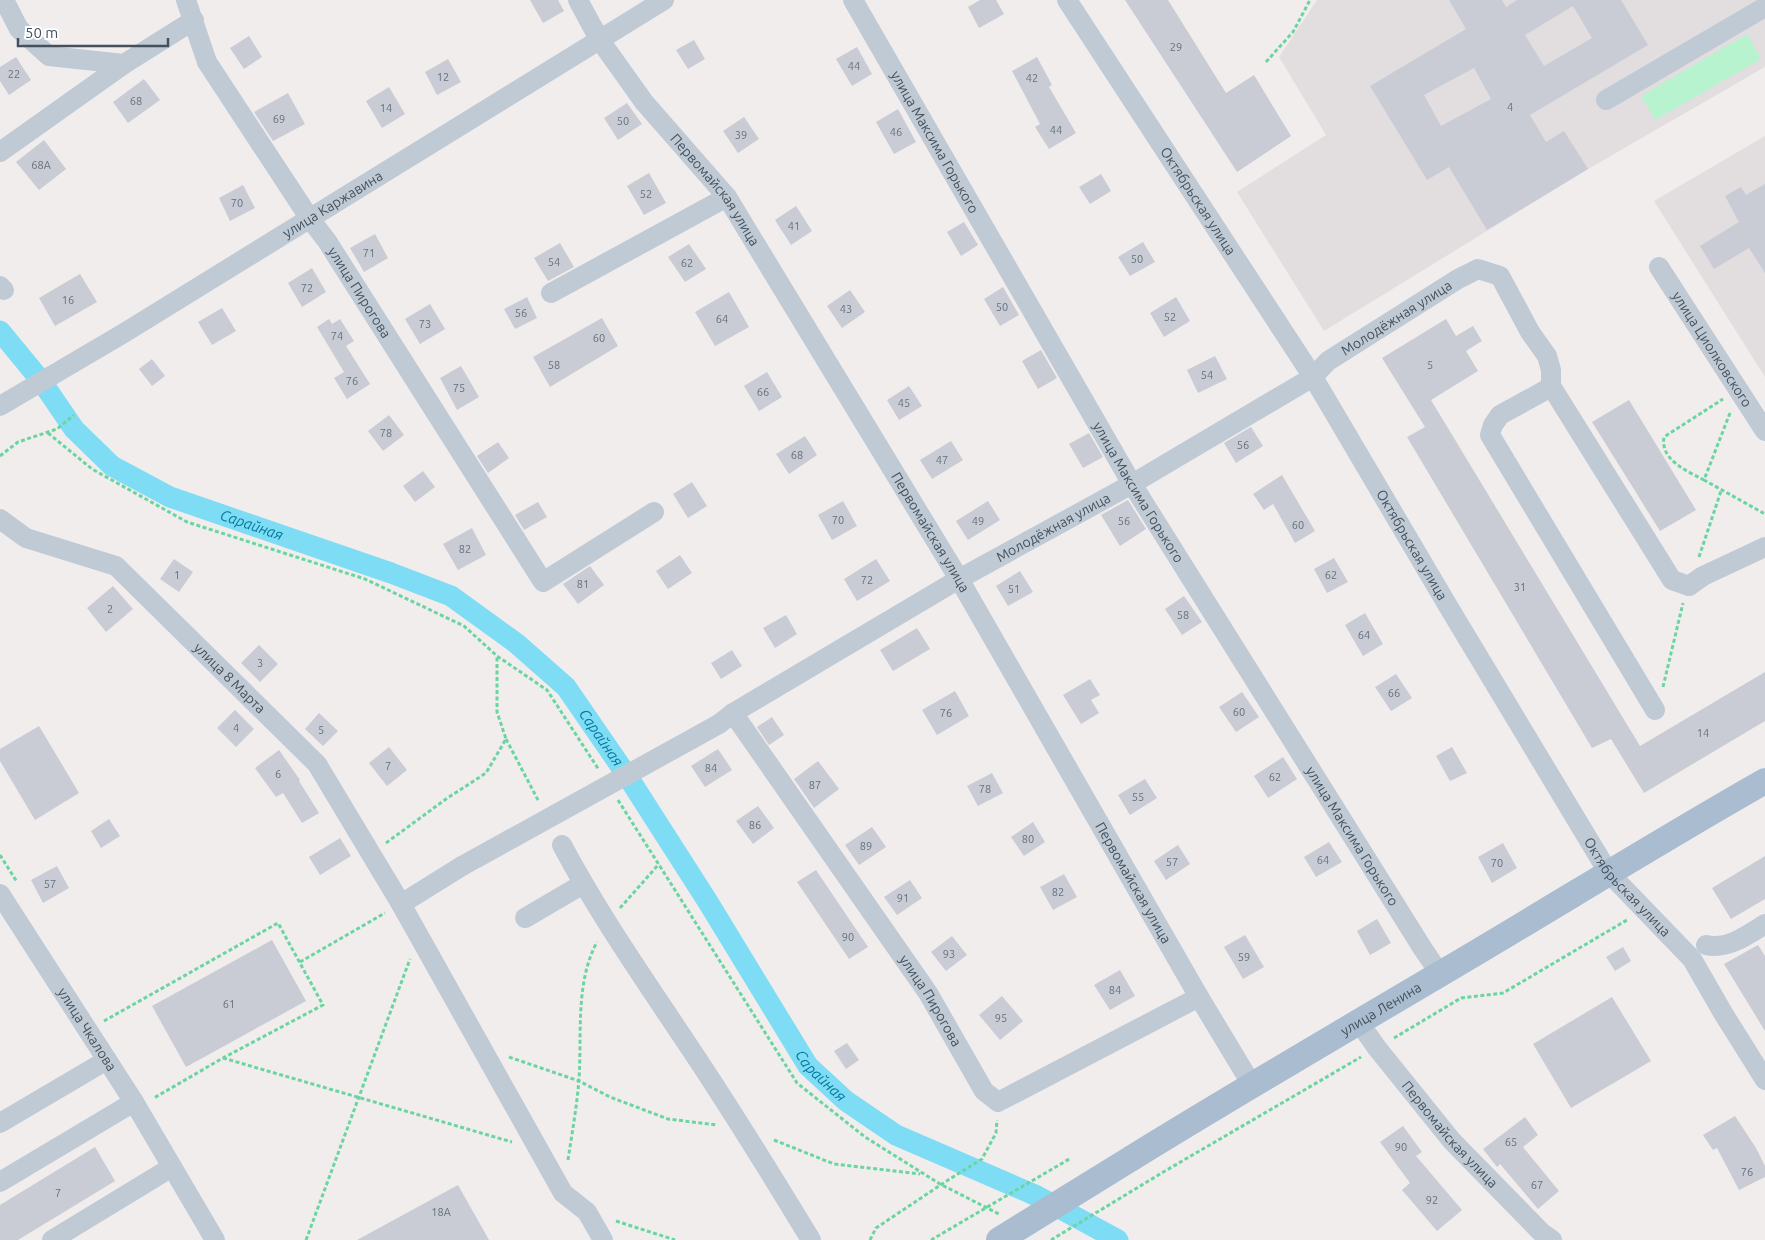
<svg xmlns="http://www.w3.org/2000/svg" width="1765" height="1240" font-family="Ubuntu,sans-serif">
<rect width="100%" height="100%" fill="#f1eded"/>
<g fill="#e2dedf">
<polygon points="1317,0 1765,0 1765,67 1588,169 1324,331 1237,192 1326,135 1279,57"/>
<polygon points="1765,136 1765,377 1654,201"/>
</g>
<polygon fill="#b6f3ce" points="1747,34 1761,59 1655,120 1641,96"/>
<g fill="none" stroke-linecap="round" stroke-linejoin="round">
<path stroke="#7fdcf5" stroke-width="21" id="s1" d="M0,331l42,51 32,47 38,37 58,31 221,76 60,23 65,47 50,44 62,90 80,125 100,164 38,35 50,34 141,61 81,44"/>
</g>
<g fill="#c9ccd4" fill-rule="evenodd">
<polygon points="530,0 558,0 564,11 543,23"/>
<polygon points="980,0 996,0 1004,14 979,28 968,7"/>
<polygon points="1125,0 1168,0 1226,93 1254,75 1291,136 1237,172"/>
<path d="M1449,0h53l4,7 11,-7h104l27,45 -118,70 16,27 18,-11 24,38 -101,61 -38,-63 -22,13 -57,-94 96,-57zM1573,6l19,32 -48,28 -19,-31zM1474,68l17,31 -50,27 -17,-31z"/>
<polygon points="249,36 262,57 244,69 230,48"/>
<polygon points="694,40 705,59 688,69 676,50"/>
<polygon points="857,47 872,74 852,86 836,59"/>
<polygon points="16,57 31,80 9,95 0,81 0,67"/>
<polygon points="1037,57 1052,85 1049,87 1076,133 1049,149 1035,127 1040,124 1012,71"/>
<polygon points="448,59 461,82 437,95 425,72"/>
<polygon points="144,79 160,100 128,123 113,102"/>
<polygon points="389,87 405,114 382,128 366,101"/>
<polygon points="288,93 305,124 273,141 254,112"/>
<polygon points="627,103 642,124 618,140 604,118"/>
<polygon points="898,109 916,142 894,154 876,122"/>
<polygon points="744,117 759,139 738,153 723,131"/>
<polygon points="44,140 66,169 39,190 16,162"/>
<polygon points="649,173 666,203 644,215 627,186"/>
<polygon points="1101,174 1111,191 1090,204 1079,187"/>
<polygon points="1765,184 1765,273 1749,248 1714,269 1700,246 1739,222 1725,196 1741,187 1746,195"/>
<polygon points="243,185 255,208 230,221 219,198"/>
<polygon points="796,206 812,231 791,245 775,220"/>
<polygon points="964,222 978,245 961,256 947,232"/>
<polygon points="375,234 388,258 364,272 350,248"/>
<polygon points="1143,242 1155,262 1130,276 1118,257"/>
<polygon points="560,243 574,267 548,281 534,258"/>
<polygon points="689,244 706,269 685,282 668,257"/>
<polygon points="312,268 326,292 302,307 288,283"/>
<polygon points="80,274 97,302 55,326 39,298"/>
<polygon points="1003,287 1019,315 1000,326 984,299"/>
<polygon points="850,290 865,312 842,328 827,306"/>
<polygon points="729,292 749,327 715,346 695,312"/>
<polygon points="527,297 537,318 515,329 504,309"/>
<polygon points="1176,297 1190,321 1164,337 1150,313"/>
<polygon points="430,304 445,329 420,344 405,319"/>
<polygon points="222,308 236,331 212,345 198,322"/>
<polygon points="602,318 618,346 550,387 533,357"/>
<polygon points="329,319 332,324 340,319 354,341 346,346 370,384 347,399 334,378 344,372 317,327"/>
<polygon points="1446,319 1456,336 1473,326 1482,341 1466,351 1478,371 1431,400 1640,746 1765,672 1765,721 1644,793 1611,739 1592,748 1407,437 1425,427 1382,358"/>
<polygon points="1041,350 1057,378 1038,389 1022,361"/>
<polygon points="1215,356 1227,379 1198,393 1187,370"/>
<polygon points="152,359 165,376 152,386 139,369"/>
<polygon points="461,366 479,397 457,410 440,378"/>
<polygon points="767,372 782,397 759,411 744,386"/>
<polygon points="909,386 922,406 899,420 887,400"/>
<polygon points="1629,400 1696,510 1660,531 1592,422"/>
<polygon points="389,415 404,435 383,451 368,431"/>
<polygon points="1251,427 1263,446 1236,463 1224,443"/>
<polygon points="1089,433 1103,457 1083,468 1069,444"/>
<polygon points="805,436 817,455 789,474 776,454"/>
<polygon points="951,441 963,460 932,479 920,460"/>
<polygon points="498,442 509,458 488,473 477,456"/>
<polygon points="423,471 435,487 415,502 403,486"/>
<polygon points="1282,475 1315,531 1295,543 1273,504 1264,510 1253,494"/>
<polygon points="692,482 707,506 688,518 673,494"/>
<polygon points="1128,500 1146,529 1120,546 1101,515"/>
<polygon points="843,501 857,526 832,540 818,515"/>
<polygon points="988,501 1000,520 968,540 956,521"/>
<polygon points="538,502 547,517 524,530 515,515"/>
<polygon points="472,528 486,555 458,570 443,544"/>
<polygon points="680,555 692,573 668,589 656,571"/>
<polygon points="1334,558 1348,582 1327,593 1314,569"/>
<polygon points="174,559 193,572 179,592 160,579"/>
<polygon points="876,559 890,581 857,601 844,579"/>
<polygon points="590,566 604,585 578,604 563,584"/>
<polygon points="1020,571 1033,592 1008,606 996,586"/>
<polygon points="113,586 133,609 106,632 87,608"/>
<polygon points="1184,596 1202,622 1182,635 1165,609"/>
<polygon points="1365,613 1383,644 1363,656 1345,625"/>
<polygon points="786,615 797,634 775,648 763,628"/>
<polygon points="917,628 930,649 893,671 880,650"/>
<polygon points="259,645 278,664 260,682 241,663"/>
<polygon points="732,650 742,666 721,679 711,663"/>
<polygon points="1396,674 1412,698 1391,711 1375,687"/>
<polygon points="1090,679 1100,695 1091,700 1099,713 1081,724 1063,695"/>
<polygon points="955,691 969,716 937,735 922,710"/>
<polygon points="1242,692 1259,717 1236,732 1219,707"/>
<polygon points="235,710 254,729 236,747 217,728"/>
<polygon points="319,713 338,731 323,746 305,729"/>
<polygon points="772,717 784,735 769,745 757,727"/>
<polygon points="39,726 79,793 35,820 0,761 0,749"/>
<polygon points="389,747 407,770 387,786 369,763"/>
<polygon points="1452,747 1467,773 1450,781 1436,756"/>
<polygon points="718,749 732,770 705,787 691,766"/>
<polygon points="279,750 300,780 299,781 319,813 302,823 283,793 276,797 255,768"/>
<polygon points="1283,757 1297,779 1268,798 1254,776"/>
<polygon points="818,761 839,789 814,808 794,779"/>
<polygon points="992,773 1003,793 978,806 967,786"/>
<polygon points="1145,779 1157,798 1130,815 1118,795"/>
<polygon points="758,806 774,828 753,844 736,821"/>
<polygon points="109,819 120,836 101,848 91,831"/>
<polygon points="1033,822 1045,842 1024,856 1011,837"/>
<polygon points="872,827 886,847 859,865 845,845"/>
<polygon points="340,838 351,856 320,875 309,857"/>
<polygon points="1329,842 1342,862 1316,877 1304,857"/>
<polygon points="1503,843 1517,868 1492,883 1478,857"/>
<polygon points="1178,845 1190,864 1166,880 1154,861"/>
<polygon points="1765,856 1765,899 1731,919 1712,888"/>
<polygon points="57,866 69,888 43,903 31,880"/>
<polygon points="816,870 868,947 849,959 797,882"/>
<polygon points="1064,874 1077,897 1053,910 1040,887"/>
<polygon points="910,880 922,898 897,915 884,897"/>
<polygon points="1377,919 1391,943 1370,955 1357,931"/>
<polygon points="1245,935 1264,967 1243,979 1224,947"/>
<polygon points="952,936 967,955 946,971 931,952"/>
<polygon points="272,940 306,1001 186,1067 152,1006"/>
<polygon points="1758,945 1765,956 1765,1031 1724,964"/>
<polygon points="1623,947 1631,961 1615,971 1606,957"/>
<polygon points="1120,970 1135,996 1110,1010 1094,985"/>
<polygon points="1002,996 1023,1021 1000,1040 979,1015"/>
<polygon points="1612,997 1651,1061 1571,1108 1533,1044"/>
<polygon points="847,1043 859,1060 846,1069 834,1051"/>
<polygon points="1735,1116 1756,1148 1765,1166 1765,1177 1739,1190 1717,1148 1713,1150 1703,1135"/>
<polygon points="1525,1117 1538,1135 1523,1147 1559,1191 1538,1209 1500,1164 1497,1167 1483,1149"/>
<polygon points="1403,1126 1422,1152 1416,1156 1462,1210 1437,1231 1402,1190 1410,1183 1380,1142"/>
<polygon points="95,1147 115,1181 18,1240 0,1240 0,1205"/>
<polygon points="458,1185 489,1240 357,1240"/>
</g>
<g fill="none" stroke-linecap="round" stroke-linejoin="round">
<g stroke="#6bd5a1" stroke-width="3" stroke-dasharray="4 2.5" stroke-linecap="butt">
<polyline points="1266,62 1293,32 1310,0"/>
<polyline points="1730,413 1704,480 1765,514"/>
<polyline points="48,433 92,469 187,522 365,579 464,626 497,656 547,690 599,770"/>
<polyline points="0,456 18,442 57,429 74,415"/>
<path d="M1704,480c-17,-9 -44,-20 -40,-43l59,-38"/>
<polyline points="1699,557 1721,491"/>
<polyline points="1663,687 1683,603"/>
<polyline points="506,739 539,802"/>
<polyline points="618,800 797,1083 865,1137 940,1184 999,1214"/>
<polyline points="386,843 446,799 486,773 506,739 497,712 497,656"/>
<polyline points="0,855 17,882"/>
<polyline points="620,908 659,864"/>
<polyline points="300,962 385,913"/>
<polyline points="104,1021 278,923 323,1005 223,1058 154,1098"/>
<polyline points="1394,1038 1461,998 1503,993 1627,920"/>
<polyline points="509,1057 579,1081 610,1097 668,1119 717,1125"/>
<polyline points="223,1058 512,1142"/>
<polyline points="774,1140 834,1164 920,1174"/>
<path d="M568,1160c4,-27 9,-54 11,-81 3,-45 -4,-96 18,-137"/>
<polyline points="616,1221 675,1240"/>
<polyline points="306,1240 410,959"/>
<polyline points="870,1240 876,1228 945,1182 982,1159 996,1133 997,1120"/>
<polyline points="1051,1240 1165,1171 1361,1057"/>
</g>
<g stroke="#bfcad5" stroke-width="20">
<polyline points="4,0 19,29 49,56 124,64 194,20"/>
<path id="s2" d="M186,0l21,62 103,157 17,22 216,341 111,-70"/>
<path id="s3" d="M578,0l21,39 45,63 83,95 232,382 240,418 53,88"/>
<path id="s4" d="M853,0l279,484 291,465 17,25"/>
<path id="s5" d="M1067,0l246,377 135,229 160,266 84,87 31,54 42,67"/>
<polyline points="1606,100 1765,7"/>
<polyline points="0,152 124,64"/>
<path id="s6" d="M1659,267l106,164"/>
<polyline points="0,286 4,290"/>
<polyline points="551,293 727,197"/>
<polyline points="1551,386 1672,580 1689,586 1703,576 1765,547"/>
<path id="s7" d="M0,406l124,-73 540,-333"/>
<path id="s8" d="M0,519l26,19 90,28 201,198 84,140 162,289 24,19 16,28"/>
<path id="s9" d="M733,713l195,280 56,98 14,11 201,-105"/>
<path id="s10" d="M719,724l14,-11 226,-134 173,-95 181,-107 15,-16 130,-82 20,-10 22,7 30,56 17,24 4,14v17l-51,28 -7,10 -3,10 165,275"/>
<path d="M562,845c40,75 89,144 136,215 39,59 76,119 113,180"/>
<path id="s11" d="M0,894l134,208 81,138"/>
<polyline points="401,904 462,866"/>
<polyline points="525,918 583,884"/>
<path d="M1706,945c21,5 42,-10 59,-21"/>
<path id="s12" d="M1358,1021l19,27 75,93 90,92 10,7"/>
<polyline points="0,1123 107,1060"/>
<polyline points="0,1182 134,1102"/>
<polyline points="52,1240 172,1167"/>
</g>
<path stroke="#aabdd0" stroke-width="26" id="s13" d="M1132,1158c102,-63 205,-123 308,-184 109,-64 216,-131 325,-193"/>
<polyline stroke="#6bd5a1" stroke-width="3" stroke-dasharray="4 2.5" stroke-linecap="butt" points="931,1240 1071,1158"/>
<polyline stroke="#bfcad5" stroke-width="20" points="462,866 719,724"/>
<polyline stroke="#aabdd0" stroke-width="26" points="999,1240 1132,1158"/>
</g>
<g text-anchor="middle" stroke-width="4" stroke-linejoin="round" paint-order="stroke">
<g font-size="11" fill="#65707b">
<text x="1176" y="51">29</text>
<text x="854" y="70">44</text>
<text x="14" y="78">22</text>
<text x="443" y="81">12</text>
<text x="1032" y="82">42</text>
<text x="136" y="105">68</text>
<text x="1510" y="111">4</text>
<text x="386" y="112">14</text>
<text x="279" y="123">69</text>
<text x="623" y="125">50</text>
<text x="1056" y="134">44</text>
<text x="896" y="136">46</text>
<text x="741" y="139">39</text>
<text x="41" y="169">68А</text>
<text x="646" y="198">52</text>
<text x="237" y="207">70</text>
<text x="794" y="230">41</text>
<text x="369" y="257">71</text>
<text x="1137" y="263">50</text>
<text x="554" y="266">54</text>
<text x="687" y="267">62</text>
<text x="307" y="292">72</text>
<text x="68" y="304">16</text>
<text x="1002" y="311">50</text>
<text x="846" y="313">43</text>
<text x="521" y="317">56</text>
<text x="1170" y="321">52</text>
<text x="722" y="323">64</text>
<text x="425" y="328">73</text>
<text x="337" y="340">74</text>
<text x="599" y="342">60</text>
<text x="554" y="369">58</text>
<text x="1430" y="369">5</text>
<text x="1207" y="379">54</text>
<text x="352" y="385">76</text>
<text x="459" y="392">75</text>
<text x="763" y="396">66</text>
<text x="904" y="407">45</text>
<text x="386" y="437">78</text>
<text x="1243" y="449">56</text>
<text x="797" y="459">68</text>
<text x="942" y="464">47</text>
<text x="838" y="524">70</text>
<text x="978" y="525">49</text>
<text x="1124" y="525">56</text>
<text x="1298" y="529">60</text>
<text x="465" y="553">82</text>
<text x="177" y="579">1</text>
<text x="1331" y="579">62</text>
<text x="867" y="584">72</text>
<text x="583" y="588">81</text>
<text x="1520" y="591">31</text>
<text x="1014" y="593">51</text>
<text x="110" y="613">2</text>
<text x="1183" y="619">58</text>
<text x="1364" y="639">64</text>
<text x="260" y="667">3</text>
<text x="1394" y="697">66</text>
<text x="1239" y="716">60</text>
<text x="946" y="717">76</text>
<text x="236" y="732">4</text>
<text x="321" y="734">5</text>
<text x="1703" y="737">14</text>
<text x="388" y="770">7</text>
<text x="711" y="772">84</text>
<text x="278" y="778">6</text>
<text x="1275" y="781">62</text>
<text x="815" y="789">87</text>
<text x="985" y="793">78</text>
<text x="1138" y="801">55</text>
<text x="755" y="829">86</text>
<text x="1028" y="843">80</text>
<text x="866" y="850">89</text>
<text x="1323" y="864">64</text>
<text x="1172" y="866">57</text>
<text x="1497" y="867">70</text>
<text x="50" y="888">57</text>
<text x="1058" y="896">82</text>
<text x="903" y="902">91</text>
<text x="848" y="941">90</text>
<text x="949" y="958">93</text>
<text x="1244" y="961">59</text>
<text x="1115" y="994">84</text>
<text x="229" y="1008">61</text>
<text x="1001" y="1022">95</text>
<text x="1511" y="1146">65</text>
<text x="1401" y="1151">90</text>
<text x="1747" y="1176">76</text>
<text x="1537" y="1189">67</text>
<text x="58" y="1197">7</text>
<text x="1432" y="1204">92</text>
<text x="441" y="1216">18А</text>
</g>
<g font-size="14" fill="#44515d" stroke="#fff">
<text dy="5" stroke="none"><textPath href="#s4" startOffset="164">улица Максима Горького</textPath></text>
<text dy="5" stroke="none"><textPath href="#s3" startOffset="235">Первомайская улица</textPath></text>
<text dy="5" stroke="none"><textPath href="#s5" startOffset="240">Октябрьская улица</textPath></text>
<text dy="5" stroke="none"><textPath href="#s7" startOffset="389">улица Каржавина</textPath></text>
<text dy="5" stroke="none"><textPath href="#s2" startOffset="342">улица Пирогова</textPath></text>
<text dy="5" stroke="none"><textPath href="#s10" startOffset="791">Молодёжная улица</textPath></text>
<text dy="5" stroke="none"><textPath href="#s6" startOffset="98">улица Циолковского</textPath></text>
<text dy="5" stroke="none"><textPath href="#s4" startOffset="569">улица Максима Горького</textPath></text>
<text dy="5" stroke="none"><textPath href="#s10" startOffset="388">Молодёжная улица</textPath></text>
<text dy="5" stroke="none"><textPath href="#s3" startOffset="640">Первомайская улица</textPath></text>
<text dy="5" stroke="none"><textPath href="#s5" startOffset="645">Октябрьская улица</textPath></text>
<text dy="5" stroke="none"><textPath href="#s8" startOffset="286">улица 8 Марта</textPath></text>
<text dy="5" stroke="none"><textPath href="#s4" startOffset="974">улица Максима Горького</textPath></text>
<text dy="5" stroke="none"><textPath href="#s3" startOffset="1045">Первомайская улица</textPath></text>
<text dy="5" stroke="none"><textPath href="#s5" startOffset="1050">Октябрьская улица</textPath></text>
<text dy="5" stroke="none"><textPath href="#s9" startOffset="349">улица Пирогова</textPath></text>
<text dy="5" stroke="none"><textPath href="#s13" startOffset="290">улица Ленина</textPath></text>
<text dy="5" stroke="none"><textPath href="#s11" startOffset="161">улица Чкалова</textPath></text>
<text dy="5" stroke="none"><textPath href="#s12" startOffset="146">Первомайская улица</textPath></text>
</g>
<g font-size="15" font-style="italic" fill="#037b9c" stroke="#fff">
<text dy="5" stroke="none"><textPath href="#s1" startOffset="328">Сарайная</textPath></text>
<text dy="5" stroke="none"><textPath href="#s1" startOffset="748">Сарайная</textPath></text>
<text dy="5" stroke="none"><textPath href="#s1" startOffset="1152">Сарайная</textPath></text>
</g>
</g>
<path d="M18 38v8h150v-8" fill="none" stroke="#44515d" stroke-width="2.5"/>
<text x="25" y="38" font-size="15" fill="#44515d" stroke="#ffffff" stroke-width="4" paint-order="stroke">50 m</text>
</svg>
